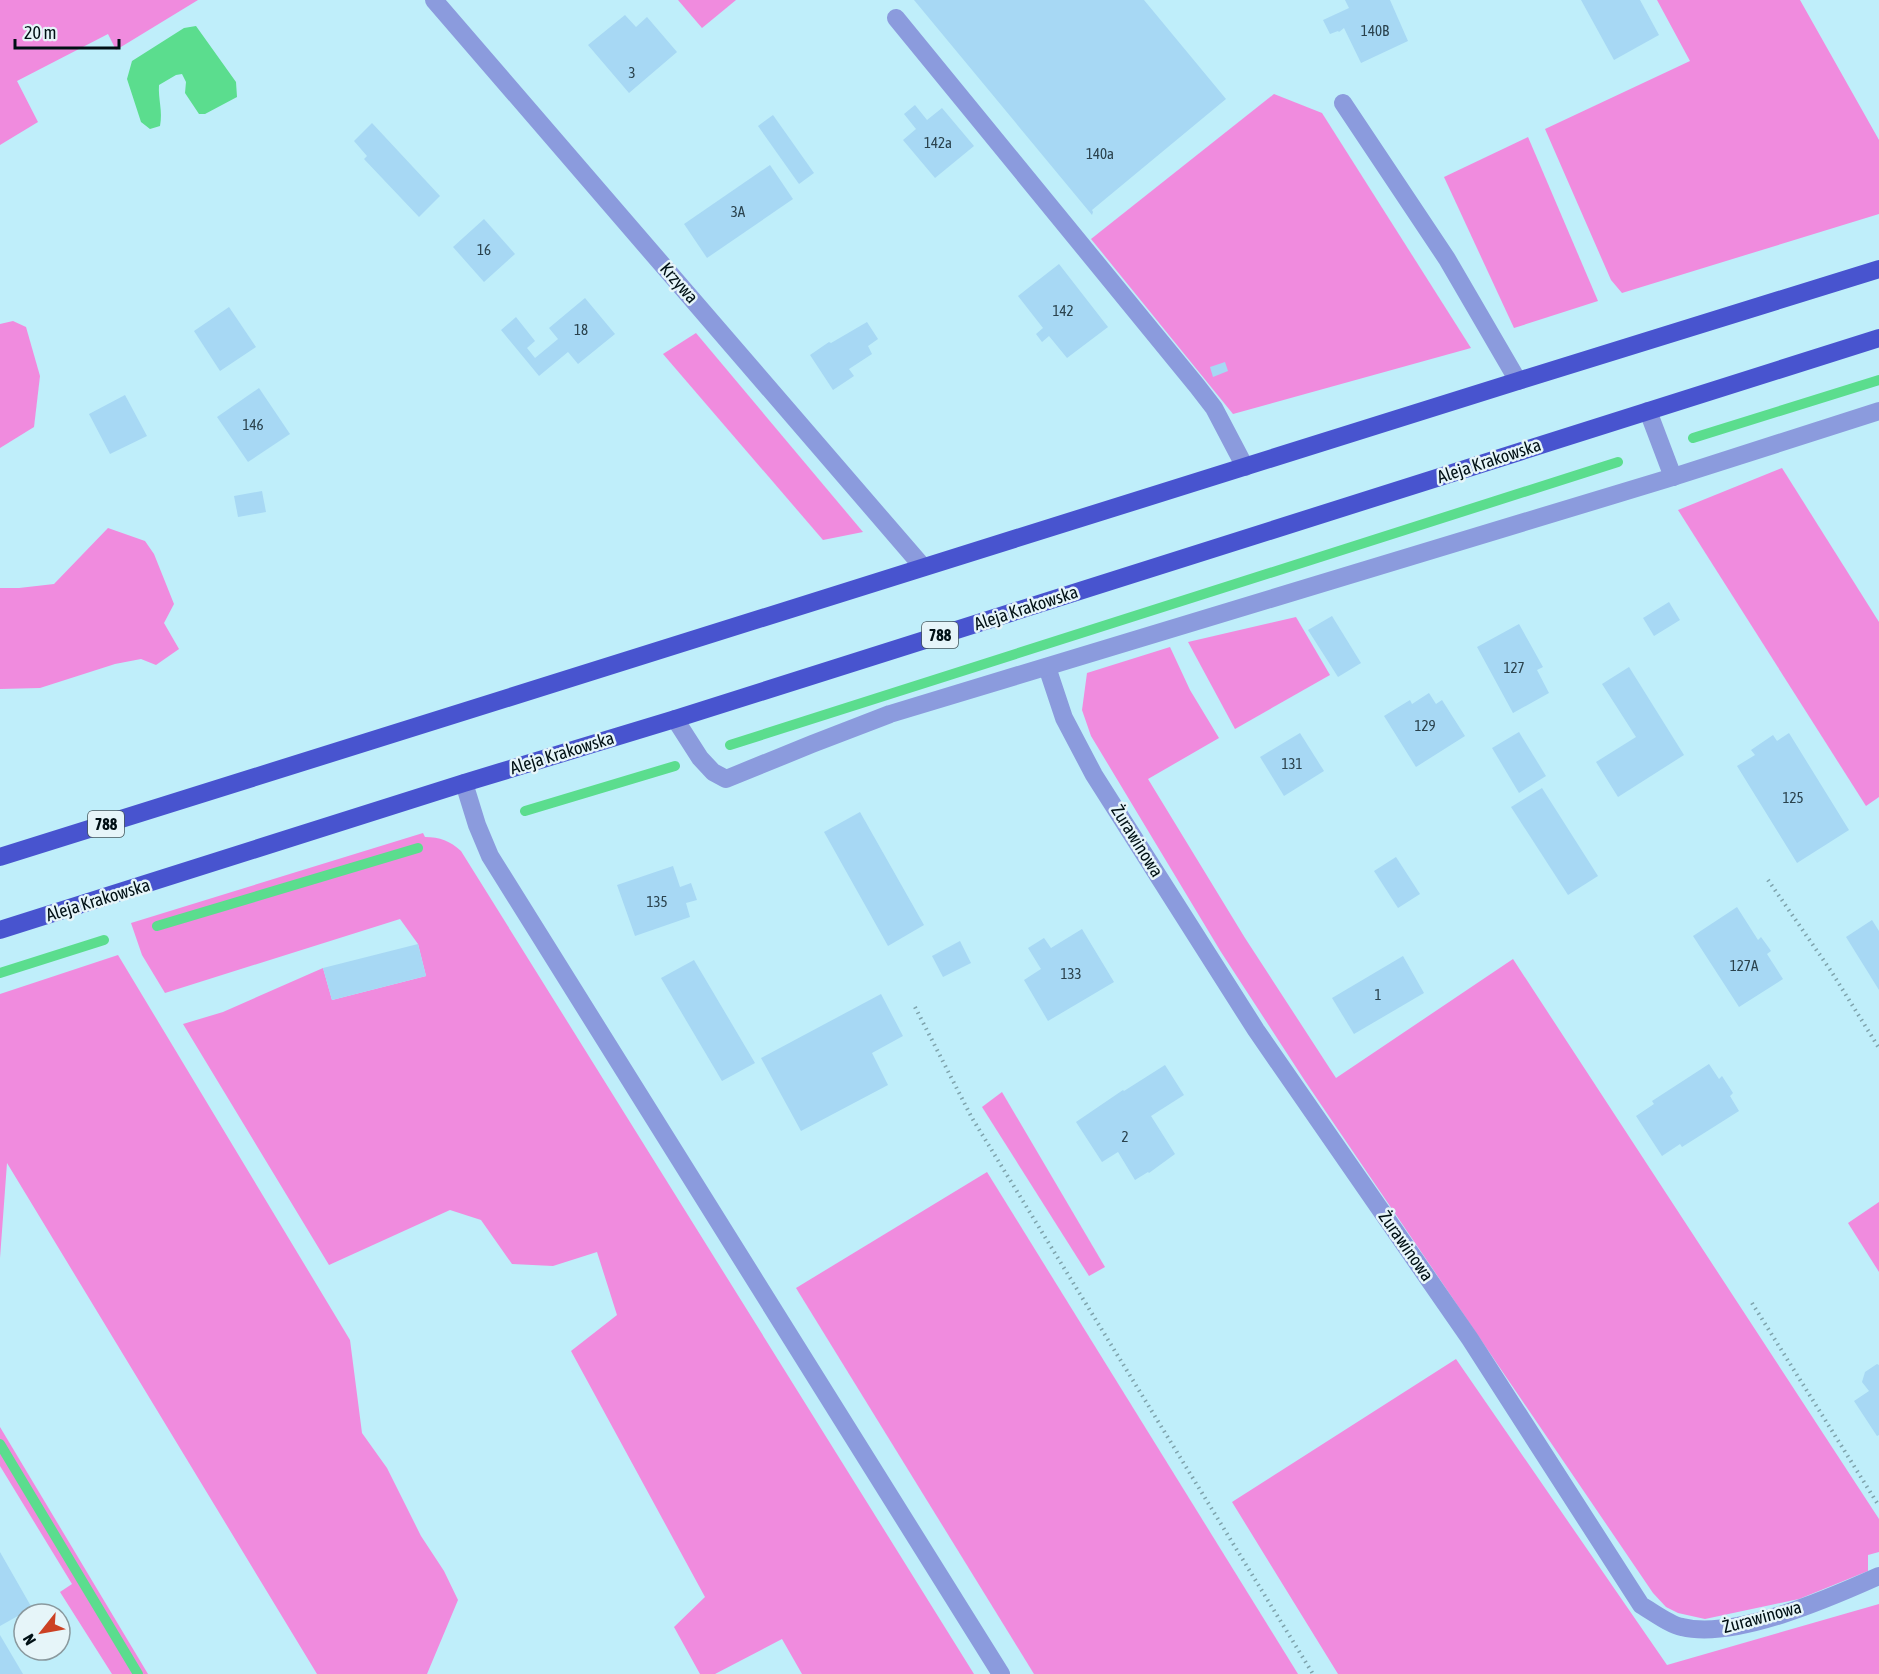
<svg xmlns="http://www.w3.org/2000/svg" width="1879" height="1674" font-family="'Asap Condensed',sans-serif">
<rect width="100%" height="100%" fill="#bfeefa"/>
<g fill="#f08bde">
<polygon points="0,0 198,0 116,50 108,34 17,81 38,122 0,145"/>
<polygon points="678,0 736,0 702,28"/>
<polygon points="1657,0 1800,0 1879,140 1879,214 1622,293 1611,280 1545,129 1690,61"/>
<polygon points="1274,94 1322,113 1471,348 1233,414 1091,239"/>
<polygon points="1528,137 1598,301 1514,328 1444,177"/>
<polygon points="13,321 26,327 40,376 34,427 0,448 0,324"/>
<polygon points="696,333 863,532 823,540 663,354"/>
<polygon points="1782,468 1879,622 1879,797 1866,806 1678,510"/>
<polygon points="108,528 145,541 154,554 174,604 164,623 179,649 156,665 141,659 115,664 40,688 0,689 0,588 19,588 54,584"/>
<polygon points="1296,617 1330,675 1235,729 1188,642"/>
<polygon points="1170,647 1190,690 1219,738 1148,779 1245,938 1336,1078 1513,959 1879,1519 1879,1552 1868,1555 1868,1571 1799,1599 1705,1619 1678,1613 1666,1607 1653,1593 1305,1081 1221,952 1091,736 1082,710 1087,673"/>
<path d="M423,833l2,4c15,0 25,4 36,14l513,823h-172l-20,-35 -67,35h-15l-26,-47 31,-30 -134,-246 46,-36 -20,-63 -44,14 -41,-2 -31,-44 -31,-10 -121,55 -146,-241 40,-12 100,-44 9,32 94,-24 -8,-32 -18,-25 -235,74 -23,-38 -11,-32z"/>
<polygon points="118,955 350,1340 362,1433 387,1468 421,1536 444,1571 458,1600 427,1674 317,1674 7,1163 0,1258 0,994"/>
<polygon points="1002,1092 1105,1267 1089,1276 982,1107"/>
<polygon points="987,1172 1298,1674 1034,1674 796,1288"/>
<polygon points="1879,1202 1879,1272 1848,1223"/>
<polygon points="1456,1359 1667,1665 1879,1604 1879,1674 1338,1674 1232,1502"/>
<polygon points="0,1427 148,1674 112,1674 60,1592 72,1584 0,1466"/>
</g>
<path fill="#5bdd8e" d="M196,26l40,56 1,15 -32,17h-6l-14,-21 1,-11 -4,-8 -6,1 -17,10c-1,14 4,26 1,41l-10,3 -9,-7 -14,-43 5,-18 52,-33z"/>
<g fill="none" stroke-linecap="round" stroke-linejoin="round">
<g stroke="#5bdd8e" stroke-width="10">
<polyline points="1693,438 1879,380"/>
<polyline points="730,745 1618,462"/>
<polyline points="525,811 675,766"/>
<polyline points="157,926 418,848"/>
<polyline points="0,973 104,940"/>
<polyline points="0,1444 138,1674"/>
</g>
</g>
<g fill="#a7d8f4">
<polygon points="914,0 1144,0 1226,99 1092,210 1093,212 1092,215"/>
<polygon points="1345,0 1390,0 1408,41 1361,63 1344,28 1339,32 1338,31 1330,34 1323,20 1349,8"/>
<polygon points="1581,0 1640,0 1659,35 1614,60"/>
<polygon points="625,15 636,27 647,17 677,52 629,93 588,45"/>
<polygon points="915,105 927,120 942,108 974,146 935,178 903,140 916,129 904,114"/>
<polygon points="773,115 814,173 799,184 758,126"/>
<polygon points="372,123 440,196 419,217 364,159 367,156 354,141"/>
<polygon points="770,165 793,199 707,258 684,224"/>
<polygon points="484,219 515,254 484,282 453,247"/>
<polygon points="1059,264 1108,327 1067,358 1049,336 1042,342 1036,334 1043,328 1018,296"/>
<polygon points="585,298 615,334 578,364 568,352 539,376 501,330 516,317 535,341 527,348 535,358 558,339 549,328"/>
<polygon points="229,307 256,347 220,371 194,331"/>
<polygon points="867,322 878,339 868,346 872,354 849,369 854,376 833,390 810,355 829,342 831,343"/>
<polygon points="1225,362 1228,371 1213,377 1210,367"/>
<polygon points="259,388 290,434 248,462 217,417"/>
<polygon points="125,395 147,436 110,454 89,414"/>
<polygon points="262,491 266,512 238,517 234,496"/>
<polygon points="1669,602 1680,620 1654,636 1643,618"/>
<polygon points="1332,616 1361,663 1338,677 1308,630"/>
<polygon points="1519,624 1543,667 1537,670 1549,693 1513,713 1477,647"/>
<polygon points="1629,667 1684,755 1618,797 1596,762 1636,737 1602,684"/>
<polygon points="1429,693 1436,704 1442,700 1465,736 1416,767 1384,716 1410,700 1412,704"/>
<polygon points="1519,732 1546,776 1519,793 1492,748"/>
<polygon points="1300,733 1324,771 1284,796 1260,757"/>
<polygon points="1789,733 1849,830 1797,863 1737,766 1755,755 1751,750 1773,735 1777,741"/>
<polygon points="1542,788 1598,876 1568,895 1511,807"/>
<polygon points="860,812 924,925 888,946 824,832"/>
<polygon points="1396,857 1420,894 1398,908 1374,871"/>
<polygon points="673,866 680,887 691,883 697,900 686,903 690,917 635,936 617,885"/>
<polygon points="1737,907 1758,940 1761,937 1769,948 1771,951 1767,954 1783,979 1739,1007 1693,936"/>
<polygon points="1872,920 1879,931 1879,990 1846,937"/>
<polygon points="1082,929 1114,982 1048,1021 1024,980 1041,969 1028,948 1044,938 1051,948"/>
<polygon points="960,941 971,963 943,977 932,956"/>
<polygon points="418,944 426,976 332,1000 323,968"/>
<polygon points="1403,956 1424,993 1354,1034 1332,998"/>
<polygon points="694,960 755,1063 722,1081 661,978"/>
<polygon points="881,994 903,1036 872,1053 888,1085 801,1131 761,1058"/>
<polygon points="1709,1064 1719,1079 1722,1076 1733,1093 1730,1096 1739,1111 1682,1147 1680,1144 1662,1156 1636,1116 1654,1104 1652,1101"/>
<polygon points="1165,1065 1184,1095 1151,1116 1175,1154 1149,1173 1148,1172 1135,1180 1118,1152 1102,1162 1076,1122 1123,1090 1124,1091"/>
<polygon points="1877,1364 1879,1365 1879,1435 1877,1436 1854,1401 1869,1391 1862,1382 1865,1372"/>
<polygon points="0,1552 32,1608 0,1626"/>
<polygon points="0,1635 23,1674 0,1674"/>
</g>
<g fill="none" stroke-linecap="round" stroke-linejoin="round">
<g stroke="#7ea3ac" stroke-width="4" stroke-dasharray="1.5 4.5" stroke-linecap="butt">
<polyline points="1768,880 1831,971 1879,1048"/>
<polyline points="915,1007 972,1118 1313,1674"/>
<polyline points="1752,1303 1879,1506"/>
</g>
<g stroke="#8b9bdd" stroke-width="18">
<polyline points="434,0 923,567"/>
<polyline points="896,18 1197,386 1214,408 1245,467"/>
<polyline points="1343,103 1447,259 1518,381"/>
<polyline points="1648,411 1673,477"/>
<path d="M1047,667l17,51 30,57 162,255 214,309 171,266c12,7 29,20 41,22 52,13 148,-29 197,-51"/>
<polyline points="675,719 700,758 713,772 726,779 812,744 890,714 1673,477 1879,411"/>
<polyline points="464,783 477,825 490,856 1001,1674"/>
</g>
<g stroke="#4854cf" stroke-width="18">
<polyline points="0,857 1518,381 1879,269"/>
<polyline points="0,930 464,783 675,719 1879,338"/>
</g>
</g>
<g text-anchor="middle" stroke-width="5" stroke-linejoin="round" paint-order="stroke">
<g font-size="15" fill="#2a424d">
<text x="1375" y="36">140B</text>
<text x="632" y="78">3</text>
<text x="938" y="148">142a</text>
<text x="1100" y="159">140a</text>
<text x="738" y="217">3A</text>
<text x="484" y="255">16</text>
<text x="1063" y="316">142</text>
<text x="581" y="335">18</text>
<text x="253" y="430">146</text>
<text x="1514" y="673">127</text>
<text x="1425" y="731">129</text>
<text x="1292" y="769">131</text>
<text x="1793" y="803">125</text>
<text x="657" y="907">135</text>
<text x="1744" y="971">127A</text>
<text x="1071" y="979">133</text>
<text x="1378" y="1000">1</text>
<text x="1125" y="1142">2</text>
</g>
<g fill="#e6f5f9" stroke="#455559" stroke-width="1.5">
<rect x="922" y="622" width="36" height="26" rx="4.5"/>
<rect x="88" y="811" width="36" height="26" rx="4.5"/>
</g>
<g font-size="16" font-weight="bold" fill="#001015">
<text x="940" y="641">788</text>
<text x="106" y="830">788</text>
</g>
<g font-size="18" fill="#001015" stroke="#e6f5f9">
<text transform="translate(679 283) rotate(49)" y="6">Krzywa</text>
<text transform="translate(1489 461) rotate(-18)" y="6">Aleja Krakowska</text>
<text transform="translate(1026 608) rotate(-18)" y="6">Aleja Krakowska</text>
<text transform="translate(562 753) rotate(-17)" y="6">Aleja Krakowska</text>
<text transform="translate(1137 841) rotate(58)" y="6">Żurawinowa</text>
<text transform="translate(98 900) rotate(-17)" y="6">Aleja Krakowska</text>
<text transform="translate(1406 1246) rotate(55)" y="6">Żurawinowa</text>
<text transform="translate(1762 1617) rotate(-15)" y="6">Żurawinowa</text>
</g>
</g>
<g transform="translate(42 1632) rotate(239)"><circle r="28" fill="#e6f5f9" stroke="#8a999e" stroke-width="1.5"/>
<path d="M0-4.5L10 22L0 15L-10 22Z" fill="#cc4124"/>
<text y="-9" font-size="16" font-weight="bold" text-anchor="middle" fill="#001015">N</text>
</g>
<path d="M15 39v9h104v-9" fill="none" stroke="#001015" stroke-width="3"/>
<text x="24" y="39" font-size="18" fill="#001015" stroke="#e6f5f9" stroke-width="4.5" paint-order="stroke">20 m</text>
</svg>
